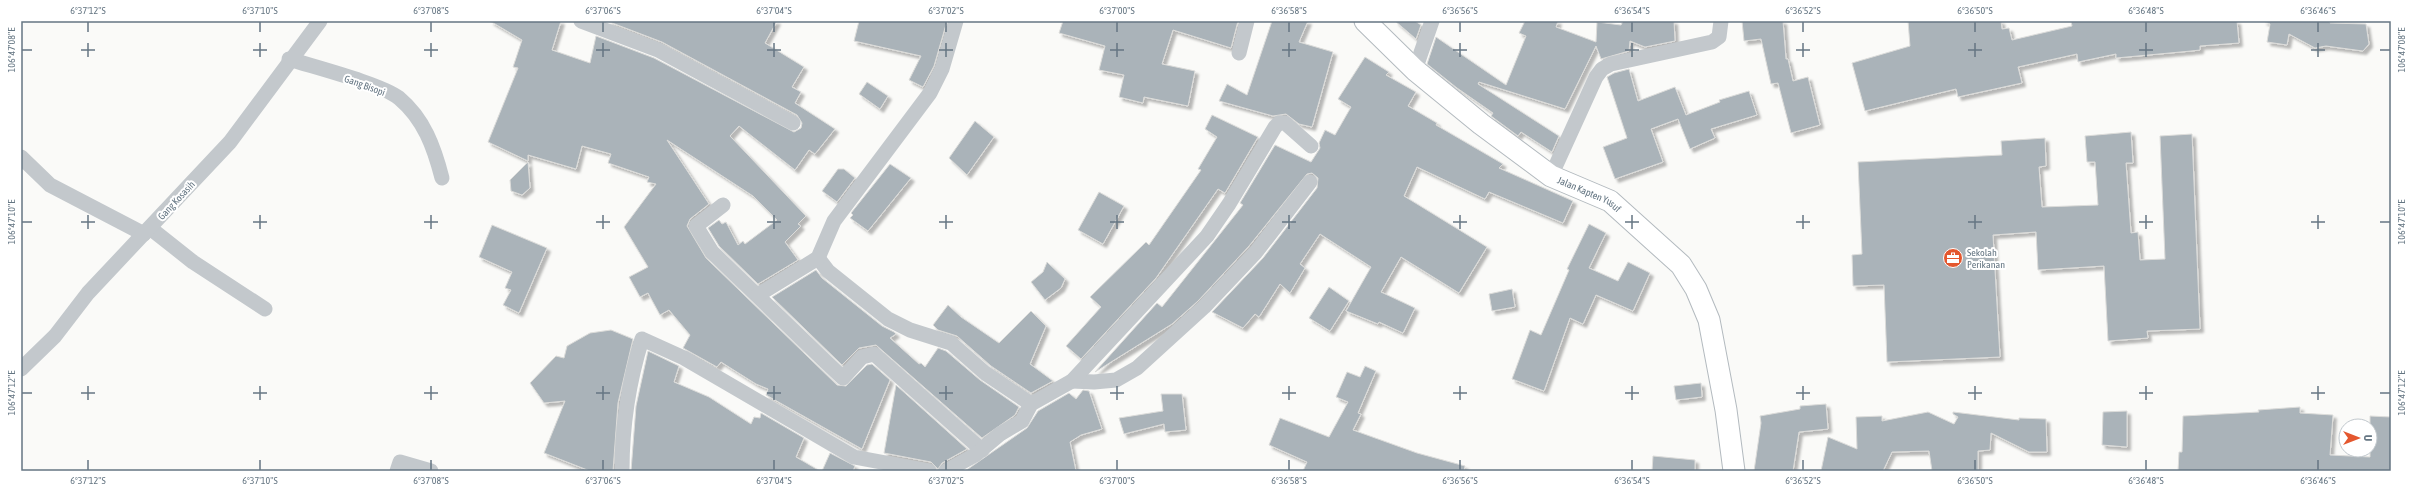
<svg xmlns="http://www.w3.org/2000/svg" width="2412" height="492" font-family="'Asap Condensed',sans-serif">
<defs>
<filter id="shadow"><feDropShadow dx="3.5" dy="3.5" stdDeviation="1" flood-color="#0004"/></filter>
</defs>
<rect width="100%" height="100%" fill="#fafaf8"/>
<g fill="#aab3b9" stroke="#dcdcda" filter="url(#shadow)">
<polygon points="490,21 561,21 552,50 590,63 596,36 654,58 794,132 801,128 802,123 797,115 662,42 607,21 777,21 765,43 804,67 792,87 801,92 795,103 835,129 815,154 809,150 795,170 739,126 730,136 806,216 798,224 801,226 785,242 798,260 758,284 719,246 708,228 719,220 722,224 726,222 738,245 743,241 745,244 777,220 753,196 667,140 709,204 690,219 687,226 706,258 837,385 846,386 867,365 872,364 890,380 862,449 766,395 768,389 756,384 721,362 717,367 683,348 690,335 669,310 660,315 648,293 640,297 629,277 648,267 624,227 656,184 647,182 649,177 608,163 611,154 582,146 576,169 528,155 528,161 488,142 518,68 513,67 522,40"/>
<polygon points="859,21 947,21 934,66 923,87 909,80 921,56 854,41"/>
<polygon points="1063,21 1238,21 1231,48 1173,30 1162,64 1195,71 1188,106 1144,97 1143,103 1119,97 1124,75 1099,70 1105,46 1059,33"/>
<polygon points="1272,21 1308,21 1299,42 1333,52 1312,127 1299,124 1286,114 1273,116 1219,101 1227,84 1247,95"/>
<polygon points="1395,21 1415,21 1421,25 1416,39"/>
<polygon points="1525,21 1558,21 1556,27 1596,42 1597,22 1621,25 1623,21 1674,21 1675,41 1645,47 1630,41 1629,51 1601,59 1596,46 1565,109 1479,82 1478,84 1559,136 1552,152 1521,132 1518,136 1491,116 1493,113 1457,88 1427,64 1436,37 1506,85 1526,36 1519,33"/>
<polygon points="1742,21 1783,21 1786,59 1788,59 1793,81 1808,77 1820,125 1791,133 1778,83 1771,84 1761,39 1744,41"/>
<polygon points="1908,21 2001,21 2002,29 2009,28 2012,40 2072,26 2071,21 2237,21 2239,43 2200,46 2200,50 2191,51 2116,58 2116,54 2078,62 2077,54 2018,67 2022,83 1958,97 1956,89 1865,111 1852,63 1910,46"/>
<polygon points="2263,21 2330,21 2330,23 2366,24 2369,44 2363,51 2326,46 2315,48 2289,34 2287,45 2267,42 2270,24"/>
<polygon points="1365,57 1389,72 1386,75 1416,92 1408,106 1437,123 1436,125 1503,164 1499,168 1573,201 1563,223 1489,192 1485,199 1417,167 1404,196 1487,247 1459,293 1401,257 1381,292 1415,308 1403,333 1379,322 1378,324 1346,311 1371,267 1320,234 1300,264 1305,268 1290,293 1280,284 1259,317 1255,314 1243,328 1212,312 1263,258 1317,188 1318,178 1312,173 1307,174 1249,246 1198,301 1172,324 1095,372 1157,303 1162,307 1243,205 1240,203 1275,145 1311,162 1320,148 1319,143 1325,130 1335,135 1351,107 1338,99"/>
<polygon points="1629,69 1638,101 1675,87 1686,115 1720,102 1719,100 1749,91 1757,115 1711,129 1715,138 1690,149 1678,119 1651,129 1663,162 1615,179 1603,147 1627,138 1607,77 1614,73"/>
<polygon points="867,82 888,96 880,109 859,94"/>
<polygon points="1212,115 1258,137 1225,193 1218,189 1156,278 1081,359 1066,346 1101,307 1090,297 1146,242 1149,245 1201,170 1198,169 1217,137 1205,129"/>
<polygon points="975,121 994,137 967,175 949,158"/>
<polygon points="2131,132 2133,163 2126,163 2131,233 2138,232 2140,260 2165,259 2160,136 2192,134 2200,329 2147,331 2148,338 2108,341 2104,266 2038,270 2036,232 1993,235 2000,357 1887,362 1884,285 1853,286 1852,255 1862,254 1858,162 2002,155 2001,141 2045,138 2046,166 2039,167 2042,207 2098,205 2095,162 2087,162 2085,136"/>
<polygon points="528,162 530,188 522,195 511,191 510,180"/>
<polygon points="890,164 911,178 868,231 850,218 853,215 851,213"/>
<polygon points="838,169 844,169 855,178 837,202 822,191"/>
<polygon points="1099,192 1124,206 1103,244 1078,230"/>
<polygon points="1589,224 1606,233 1589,268 1618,281 1628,262 1650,273 1633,311 1596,295 1583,324 1570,318 1544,391 1512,379 1530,330 1541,335 1569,270 1567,269"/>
<polygon points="492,225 547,248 519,313 503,305 511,290 505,288 512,272 479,257"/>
<polygon points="1047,262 1065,279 1061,288 1045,300 1031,282 1043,272"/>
<polygon points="816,270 822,278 882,326 894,332 896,334 890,338 919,364 921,363 925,367 938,348 946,351 980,380 1019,407 1015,415 982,438 876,345 859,348 842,365 772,297"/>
<polygon points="1329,287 1349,301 1330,331 1309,318"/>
<polygon points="1512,289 1515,307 1492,311 1489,294"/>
<polygon points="948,305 961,317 999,343 1031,311 1046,326 1030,364 1053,381 1031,393 991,366 957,336 938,330 933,325"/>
<polygon points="611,330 633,339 618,403 613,471 590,471 544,453 565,401 544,403 530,383 556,356 564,358 567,346 590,333"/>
<polygon points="648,351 679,366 674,382 709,397 751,424 754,417 760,418 761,413 804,438 796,457 820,471 631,471 636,406"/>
<polygon points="1365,366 1376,371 1358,413 1361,414 1353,430 1417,453 1465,466 1464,471 1303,471 1307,462 1269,445 1280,418 1329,437 1348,402 1336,397 1347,372 1360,377"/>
<polygon points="1701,383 1702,397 1676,400 1674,386"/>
<polygon points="896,385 967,449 942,463 938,469 931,462 884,453"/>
<polygon points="1083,390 1089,391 1102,429 1081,435 1070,442 1076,471 965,471 1027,428 1038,411 1069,393 1076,399"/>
<polygon points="1161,394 1182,394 1186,430 1165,432 1164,424 1124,434 1119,418 1163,411"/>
<polygon points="1826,404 1828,429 1799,432 1793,471 1754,471 1761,423 1760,416 1800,409 1800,406"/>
<polygon points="2300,407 2300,413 2333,415 2330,455 2370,457 2370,416 2391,417 2391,471 2178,471 2179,452 2182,452 2183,416 2259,412 2258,410"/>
<polygon points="2127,411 2127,447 2102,445 2103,412"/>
<polygon points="1928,412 1954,424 1958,417 1953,414 1953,412 2019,420 2019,418 2046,419 2047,452 2029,452 1991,433 1990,450 1978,451 1978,471 1932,471 1929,451 1892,452 1883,471 1821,471 1828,437 1857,449 1856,417 1882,416 1882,421"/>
<polygon points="830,453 855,466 853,471 822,471"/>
<polygon points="1653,456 1695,460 1695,471 1652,471"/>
</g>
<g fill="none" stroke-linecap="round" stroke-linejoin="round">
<g stroke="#b3babf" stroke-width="23">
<g id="secondary">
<path id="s1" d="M1365,21l50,49 66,54 70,52 59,25 71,64 15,24 13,31 17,90 8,61"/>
</g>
</g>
<g stroke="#c3c8cc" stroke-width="15">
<polyline points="581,21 658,50 793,123"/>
<polyline points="1239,53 1247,21"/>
<path d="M289,59c25,8 92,25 110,39 25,21 35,49 43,80"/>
<polyline points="1415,70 1432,21"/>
<polyline points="21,157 50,185 144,234"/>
<polyline points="1551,176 1596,77 1602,69 1611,64 1712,42 1719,37 1721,21"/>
<polyline points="723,205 696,226 712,252 826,362 843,378 862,357 874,354 982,450"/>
<polyline points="150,228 193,262 265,309"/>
<polyline points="818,258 828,271 888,319 910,330 951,343 985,373 1031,404"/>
<polyline points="758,295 818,258 834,221 930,93 942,69 956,21"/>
<polyline points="21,369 55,336 88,293 230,142 320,21"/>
<polyline points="1072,381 1094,382 1116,380 1137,368 1204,307 1256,252 1310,182"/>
<polyline points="397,471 400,462 431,471"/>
<path d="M622,471c0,-47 6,-87 20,-132l42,19 170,99 75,14"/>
<polyline points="946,471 975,455 1000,434 1022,421 1031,404 1072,381 1207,236 1229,204 1275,127 1279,123 1285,123 1311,146"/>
</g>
<use href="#secondary" stroke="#fff" stroke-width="21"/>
</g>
<path fill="none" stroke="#657683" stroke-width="1.5" d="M88,22v10M260,22v10M431,22v10M603,22v10M774,22v10M946,22v10M1117,22v10M1289,22v10M1460,22v10M1632,22v10M1803,22v10M1975,22v10M2146,22v10M2318,22v10M88,43v14M260,43v14M431,43v14M603,43v14M774,43v14M946,43v14M1117,43v14M1289,43v14M1460,43v14M1632,43v14M1803,43v14M1975,43v14M2146,43v14M2318,43v14M22,50h10M81,50h14M253,50h14M424,50h14M596,50h14M767,50h14M939,50h14M1110,50h14M1282,50h14M1453,50h14M1625,50h14M1796,50h14M1968,50h14M2139,50h14M2311,50h14M2380,50h10M88,215v14M260,215v14M431,215v14M603,215v14M774,215v14M946,215v14M1117,215v14M1289,215v14M1460,215v14M1632,215v14M1803,215v14M1975,215v14M2146,215v14M2318,215v14M22,222h10M81,222h14M253,222h14M424,222h14M596,222h14M767,222h14M939,222h14M1110,222h14M1282,222h14M1453,222h14M1625,222h14M1796,222h14M1968,222h14M2139,222h14M2311,222h14M2380,222h10M88,386v14M260,386v14M431,386v14M603,386v14M774,386v14M946,386v14M1117,386v14M1289,386v14M1460,386v14M1632,386v14M1803,386v14M1975,386v14M2146,386v14M2318,386v14M22,393h10M81,393h14M253,393h14M424,393h14M596,393h14M767,393h14M939,393h14M1110,393h14M1282,393h14M1453,393h14M1625,393h14M1796,393h14M1968,393h14M2139,393h14M2311,393h14M2380,393h10M88,460v10M260,460v10M431,460v10M603,460v10M774,460v10M946,460v10M1117,460v10M1289,460v10M1460,460v10M1632,460v10M1803,460v10M1975,460v10M2146,460v10M2318,460v10"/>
<defs>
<g id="office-disc" transform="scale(1)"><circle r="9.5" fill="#e4572e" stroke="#fff"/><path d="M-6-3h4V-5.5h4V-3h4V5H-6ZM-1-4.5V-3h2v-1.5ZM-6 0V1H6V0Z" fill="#fff"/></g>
</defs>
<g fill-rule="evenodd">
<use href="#office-disc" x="1953" y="258"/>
</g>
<g text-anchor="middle" stroke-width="4" stroke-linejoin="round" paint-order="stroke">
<g font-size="10" fill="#657683" stroke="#fff">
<text transform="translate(365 85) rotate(20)" y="4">Gang Bisopi</text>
<text dy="4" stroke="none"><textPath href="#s1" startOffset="285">Jalan Kapten Yusuf</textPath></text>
<text transform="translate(176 200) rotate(-47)" y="4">Gang Kosasih</text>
</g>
<g font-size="10" fill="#657683" stroke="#fff" text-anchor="start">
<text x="1967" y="256">Sekolah<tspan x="1967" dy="12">Perikanan</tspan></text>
</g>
</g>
<rect width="2412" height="492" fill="none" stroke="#ffffff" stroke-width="44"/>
<g transform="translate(2358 438) rotate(90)"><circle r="19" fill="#ffffff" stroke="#c1c8cd"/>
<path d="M0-3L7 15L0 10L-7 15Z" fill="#e4572e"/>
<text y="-6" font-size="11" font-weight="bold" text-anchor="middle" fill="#657683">U</text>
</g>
<rect x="22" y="22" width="2368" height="448" fill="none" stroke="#657683" stroke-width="1.5"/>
<g font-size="10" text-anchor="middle" fill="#657683">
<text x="88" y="14">6°37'12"S</text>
<text x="260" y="14">6°37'10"S</text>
<text x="431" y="14">6°37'08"S</text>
<text x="603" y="14">6°37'06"S</text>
<text x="774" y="14">6°37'04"S</text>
<text x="946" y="14">6°37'02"S</text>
<text x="1117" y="14">6°37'00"S</text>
<text x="1289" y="14">6°36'58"S</text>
<text x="1460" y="14">6°36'56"S</text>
<text x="1632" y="14">6°36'54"S</text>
<text x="1803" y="14">6°36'52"S</text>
<text x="1975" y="14">6°36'50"S</text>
<text x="2146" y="14">6°36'48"S</text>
<text x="2318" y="14">6°36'46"S</text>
<text transform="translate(2401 50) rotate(-90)" y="4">106°47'08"E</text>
<text transform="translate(11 50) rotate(-90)" y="4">106°47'08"E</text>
<text transform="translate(2401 222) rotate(-90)" y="4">106°47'10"E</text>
<text transform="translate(11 222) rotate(-90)" y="4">106°47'10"E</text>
<text transform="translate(2401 393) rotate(-90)" y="4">106°47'12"E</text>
<text transform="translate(11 393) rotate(-90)" y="4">106°47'12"E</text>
<text x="88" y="484">6°37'12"S</text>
<text x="260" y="484">6°37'10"S</text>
<text x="431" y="484">6°37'08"S</text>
<text x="603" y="484">6°37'06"S</text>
<text x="774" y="484">6°37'04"S</text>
<text x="946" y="484">6°37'02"S</text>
<text x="1117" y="484">6°37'00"S</text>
<text x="1289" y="484">6°36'58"S</text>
<text x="1460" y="484">6°36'56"S</text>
<text x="1632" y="484">6°36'54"S</text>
<text x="1803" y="484">6°36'52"S</text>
<text x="1975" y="484">6°36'50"S</text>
<text x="2146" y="484">6°36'48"S</text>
<text x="2318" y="484">6°36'46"S</text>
</g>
</svg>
